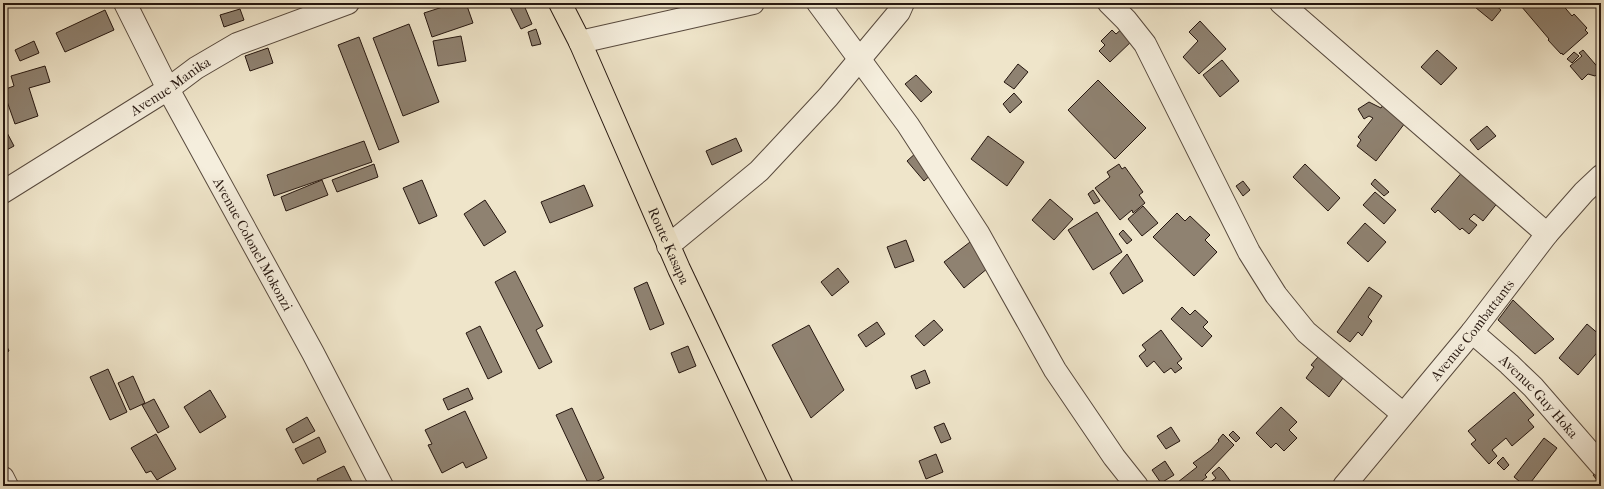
<svg xmlns="http://www.w3.org/2000/svg" width="1604" height="489" font-family="'IM FELL French Canon',serif">
<rect width="100%" height="100%" fill="#efe5ca"/>
<filter id="stains"><feTurbulence type="fractalNoise" baseFrequency=".005" numOctaves="4"/><feColorMatrix values="0 0 0 0 .2 0 0 0 0 .09 0 0 0 0 .02 0 0 0 .5 -.17"/></filter>
<radialGradient id="worn" r=".72"><stop offset=".6" stop-color="#630" stop-opacity="0"/><stop offset="1" stop-color="#630" stop-opacity=".3"/></radialGradient>
<g fill="#8f8271" stroke="#261710">
<polygon points="455,3 466,3 473,23 432,37 424,13"/>
<polygon points="519,3 523,3 532,24 521,29 510,7"/>
<polygon points="1470,3 1493,3 1501,10 1492,21"/>
<polygon points="1525,3 1561,3 1572,16 1574,14 1587,28 1585,30 1588,33 1563,55 1562,53 1561,54 1548,40 1549,39 1521,6"/>
<polygon points="240,9 244,20 224,27 220,15"/>
<polygon points="105,10 114,30 65,52 56,33"/>
<polygon points="1200,21 1226,49 1199,74 1183,57 1198,41 1189,32"/>
<polygon points="409,24 439,102 403,116 373,38"/>
<polygon points="1124,27 1135,38 1110,62 1099,51 1105,45 1101,41 1112,30 1116,34"/>
<polygon points="536,29 541,44 532,46 528,32"/>
<polygon points="461,36 466,61 438,66 433,41"/>
<polygon points="359,37 399,142 379,150 338,45"/>
<polygon points="34,41 39,53 20,61 15,50"/>
<polygon points="268,48 273,63 250,71 245,56"/>
<polygon points="1437,50 1457,68 1441,85 1421,67"/>
<polygon points="1583,50 1601,71 1595,76 1588,74 1582,80 1570,66 1582,56 1579,53"/>
<polygon points="1574,52 1579,56 1572,63 1567,59"/>
<polygon points="1222,60 1239,81 1220,97 1203,75"/>
<polygon points="1018,64 1028,72 1014,89 1004,82"/>
<polygon points="45,66 50,82 29,88 38,116 15,124 3,90 14,86 11,76"/>
<polygon points="916,75 932,92 921,102 905,84"/>
<polygon points="1098,80 1146,128 1115,159 1068,110"/>
<polygon points="1014,93 1022,102 1010,113 1003,104"/>
<polygon points="1369,102 1381,108 1383,105 1405,123 1376,161 1357,146 1361,140 1358,137 1373,118 1369,116 1364,119 1358,109"/>
<polygon points="3,125 14,146 3,152"/>
<polygon points="1487,126 1496,136 1478,150 1470,140"/>
<polygon points="988,136 1024,162 1007,186 971,159"/>
<polygon points="736,138 742,151 712,165 706,151"/>
<polygon points="364,141 372,162 274,196 267,175"/>
<polygon points="917,152 934,172 924,181 907,161"/>
<polygon points="374,164 378,177 337,192 332,180"/>
<polygon points="1119,164 1122,169 1125,167 1143,192 1139,195 1145,203 1133,213 1132,210 1120,220 1095,188 1110,177 1107,172"/>
<polygon points="1305,164 1340,198 1328,211 1293,177"/>
<polygon points="1464,170 1499,201 1483,221 1474,214 1469,219 1477,225 1469,234 1462,228 1460,230 1438,210 1435,213 1431,209"/>
<polygon points="1375,179 1389,192 1384,196 1371,184"/>
<polygon points="322,180 328,195 286,211 281,197"/>
<polygon points="422,180 437,216 419,224 403,188"/>
<polygon points="1243,181 1250,190 1243,196 1236,186"/>
<polygon points="584,185 593,206 550,223 541,202"/>
<polygon points="1093,190 1100,201 1094,204 1088,194"/>
<polygon points="1375,192 1396,210 1384,224 1363,205"/>
<polygon points="1050,199 1073,219 1054,240 1032,220"/>
<polygon points="485,200 506,232 484,246 464,214"/>
<polygon points="1143,206 1158,223 1142,236 1128,219"/>
<polygon points="1097,212 1122,252 1093,270 1068,230"/>
<polygon points="1177,213 1185,221 1190,216 1210,235 1205,240 1217,252 1194,276 1153,237"/>
<polygon points="1365,223 1386,242 1368,262 1347,243"/>
<polygon points="1123,230 1132,240 1127,244 1119,234"/>
<polygon points="974,239 988,268 964,288 944,262"/>
<polygon points="906,240 914,261 895,268 887,247"/>
<polygon points="1127,254 1143,281 1123,294 1110,273"/>
<polygon points="838,268 849,282 832,296 821,282"/>
<polygon points="515,271 543,326 536,330 552,362 539,369 495,282"/>
<polygon points="647,282 664,324 650,330 634,288"/>
<polygon points="1369,287 1382,296 1368,317 1372,321 1362,336 1358,332 1350,342 1337,332"/>
<polygon points="1513,300 1554,339 1535,354 1498,320"/>
<polygon points="1182,307 1190,315 1195,310 1208,322 1203,327 1212,336 1202,347 1171,319"/>
<polygon points="934,320 943,330 924,346 915,336"/>
<polygon points="877,322 885,334 866,347 858,335"/>
<polygon points="1587,324 1601,336 1601,348 1578,375 1559,358"/>
<polygon points="809,325 844,390 811,418 772,345"/>
<polygon points="480,326 502,372 488,379 466,333"/>
<polygon points="1161,330 1182,359 1177,363 1182,368 1175,373 1171,368 1164,373 1154,361 1147,367 1139,356 1146,350 1142,345"/>
<polygon points="3,338 9,351 3,354"/>
<polygon points="688,346 696,366 679,373 671,353"/>
<polygon points="1318,357 1343,378 1329,397 1306,378 1314,367 1311,365"/>
<polygon points="108,369 127,412 110,420 90,377"/>
<polygon points="925,370 930,383 916,389 911,376"/>
<polygon points="133,376 145,403 130,410 118,383"/>
<polygon points="468,388 473,399 448,410 443,399"/>
<polygon points="210,390 226,417 200,433 184,407"/>
<polygon points="1514,392 1534,415 1528,420 1534,427 1512,446 1506,438 1492,450 1497,456 1489,464 1471,444 1476,440 1468,431"/>
<polygon points="154,399 169,427 158,433 142,405"/>
<polygon points="1281,407 1297,422 1289,430 1297,438 1284,451 1276,443 1271,448 1256,433"/>
<polygon points="572,408 604,478 589,485 556,415"/>
<polygon points="465,411 487,458 466,468 463,462 442,473 428,445 432,444 425,430"/>
<polygon points="307,417 315,431 293,443 286,429"/>
<polygon points="944,423 951,439 941,443 934,427"/>
<polygon points="1171,427 1180,441 1166,449 1157,436"/>
<polygon points="1233,431 1240,438 1236,442 1229,435"/>
<polygon points="156,434 176,469 157,480 151,471 146,473 131,448"/>
<polygon points="1223,434 1234,445 1205,475 1207,477 1195,486 1182,486 1178,482 1197,467 1193,463 1211,450 1219,441 1218,440"/>
<polygon points="319,437 326,452 303,464 295,449"/>
<polygon points="1544,438 1557,448 1528,486 1525,486 1514,477"/>
<polygon points="936,454 943,472 926,479 919,461"/>
<polygon points="1503,457 1509,465 1504,470 1497,463"/>
<polygon points="1165,461 1174,475 1161,483 1152,470"/>
<polygon points="344,466 354,486 320,486 317,479"/>
<polygon points="1219,467 1223,471 1234,486 1205,486 1216,478 1212,473"/>
<polygon points="1598,471 1601,475 1601,485 1593,475"/>
</g>
<g fill="none" stroke-linecap="round" stroke-linejoin="round">
<g stroke="#584a3e" stroke-width="24">
<g id="minor">
<path id="s1" d="M125,3l43,86 145,264 69,133"/>
<polyline points="818,3 908,125 978,233 1055,370 1114,457 1137,486"/>
<polyline points="1109,3 1126,20 1145,44 1249,252 1276,295 1306,332 1403,414"/>
<polyline points="1281,3 1547,234"/>
<polyline points="580,42 753,3"/>
<path id="s2" d="M3,192l165,-103 28,-21 41,-24 111,-41"/>
<polyline points="668,246 759,171 828,97 899,12 903,3"/>
<path id="s3" d="M1472,332l37,32 24,23 68,78"/>
<polyline points="3,478 7,486"/>
<path id="s4" d="M1344,486l128,-154 75,-98 37,-42 17,-16"/>
</g>
</g>
<g stroke="#261710" stroke-width="24">
<g id="major">
<path id="s5" d="M560,3l20,39 99,227 103,217"/>
</g>
</g>
<use href="#minor" stroke="#f5eedd" stroke-width="22"/>
<use href="#major" stroke="#efe5ca" stroke-width="22"/>
</g>
<g text-anchor="middle" stroke-width="3.5" stroke-linejoin="round" paint-order="stroke">
<g font-size="14" fill="#261710" stroke="#f5eedd">
<text dy="5" stroke="none"><textPath href="#s2" startOffset="198">Avenue Manika</textPath></text>
<text dy="5" stroke="none"><textPath href="#s1" startOffset="273">Avenue Colonel Mokonzi</textPath></text>
<text dy="5" stroke="none"><textPath href="#s5" startOffset="266">Route Kasapa</textPath></text>
<text dy="5" stroke="none"><textPath href="#s4" startOffset="202">Avenue Combattants</textPath></text>
<text dy="5" stroke="none"><textPath href="#s3" startOffset="93">Avenue Guy Hoka</textPath></text>
</g>
</g>
<rect width="1604" height="489" fill="none" stroke="#efe5ca" stroke-width="16"/>
<rect x="4" y="4" width="1596" height="481" fill="none" stroke="#261710" stroke-width="2"/>
<rect x="8" y="8" width="1588" height="473" fill="none" stroke="#261710"/>
<rect width="100%" height="100%" filter="url(#stains)"/>
<rect width="100%" height="100%" fill="url(#worn)"/>
</svg>
